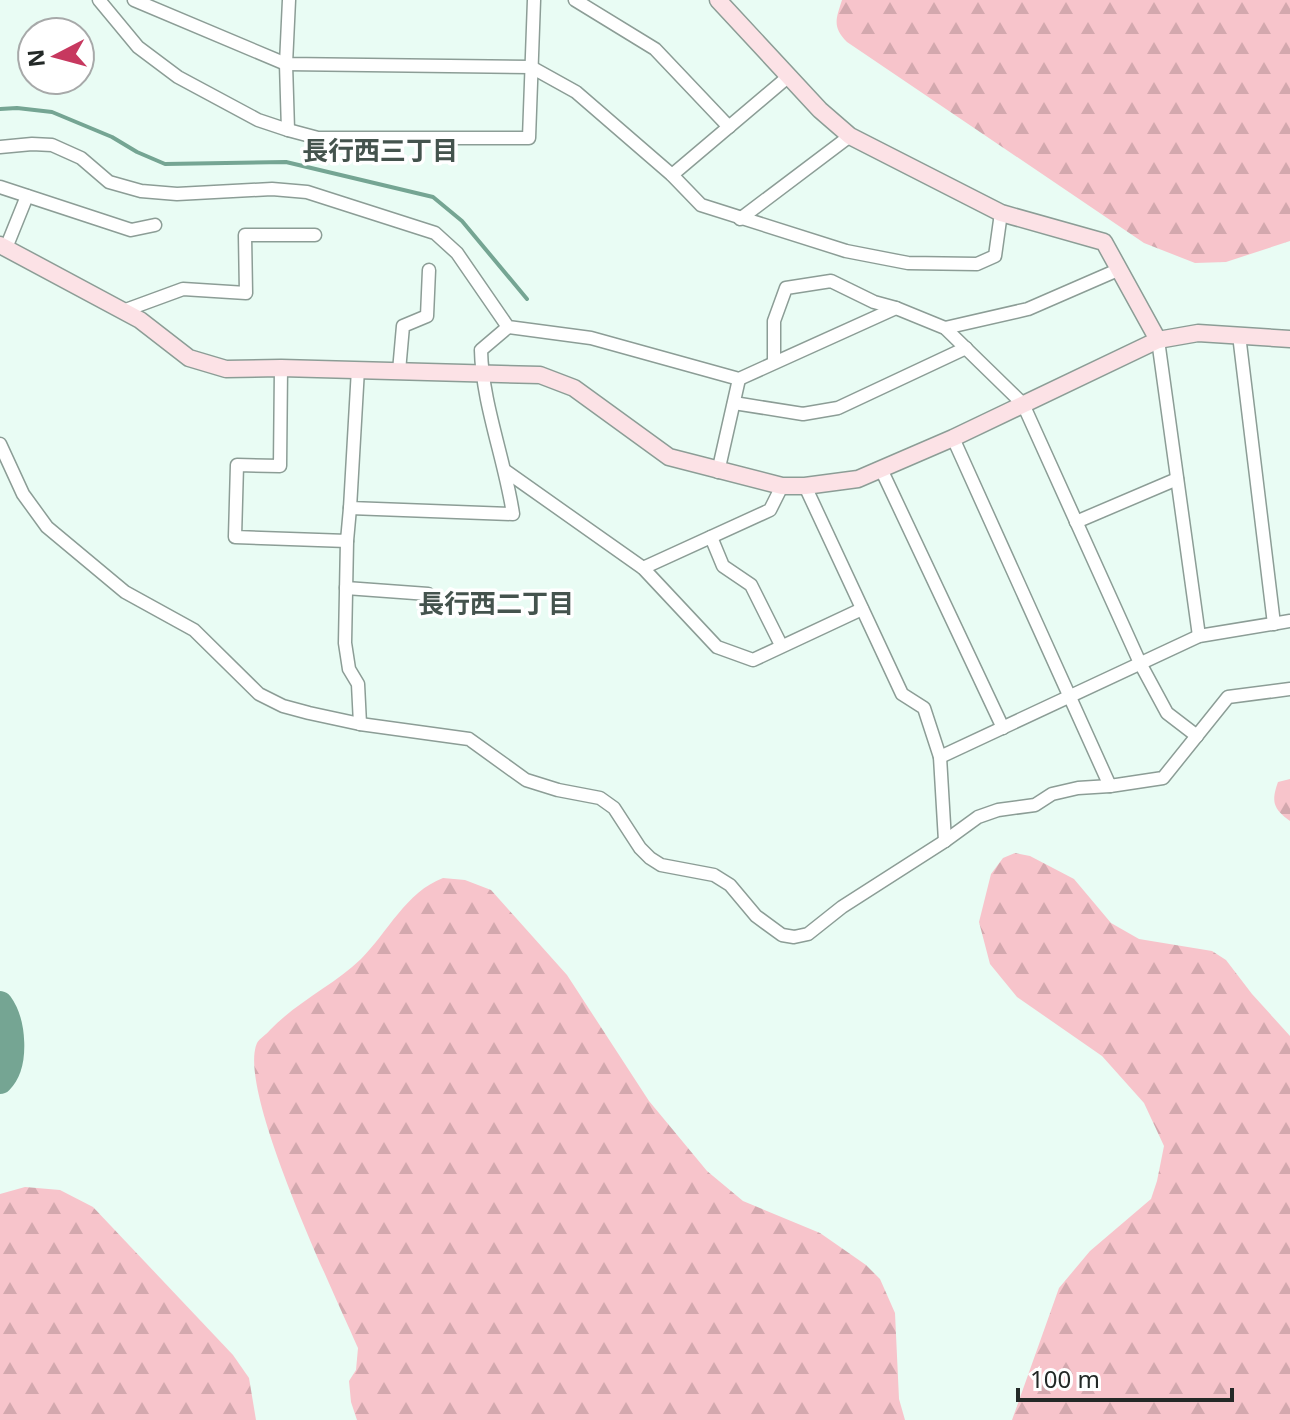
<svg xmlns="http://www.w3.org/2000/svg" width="1290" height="1420" font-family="'Noto Sans','Noto Sans JP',sans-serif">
<defs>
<pattern id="forest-firs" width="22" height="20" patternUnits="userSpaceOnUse" patternTransform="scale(2)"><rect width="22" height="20" fill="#f7c4cb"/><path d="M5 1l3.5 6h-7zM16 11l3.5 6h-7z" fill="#d3a8ae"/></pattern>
</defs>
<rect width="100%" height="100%" fill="#e9fcf4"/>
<g fill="url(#forest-firs)">
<path d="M842,0h448v241l-64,21 -31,1 -51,-20 -297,-201c-15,-15 -11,-23 -5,-42z"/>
<path d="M1290,779v42c-17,-12 -19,-20 -12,-39z"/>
<polygon points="1015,853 1030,856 1074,879 1111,923 1139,939 1212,951 1226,960 1252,994 1290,1036 1290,1420 1012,1420 1059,1288 1090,1251 1151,1199 1157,1181 1164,1146 1144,1103 1102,1056 1017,997 990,964 979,922 991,874 1003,858"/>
<path d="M443,878l22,2 26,10 76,85 82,126 58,70 36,30 77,32 46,32 14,14 15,34 4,86 6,21h-548l-6,-18 -2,-21 7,-11 2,-22c-22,-51 -122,-258 -101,-305 2,-4 10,-9 13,-13 28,-29 64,-45 91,-71 27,-27 45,-67 82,-81z"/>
<polygon points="25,1187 60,1190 93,1207 233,1355 249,1378 256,1420 0,1420 0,1194"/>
</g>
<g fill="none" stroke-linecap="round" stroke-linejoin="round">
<polyline stroke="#75a593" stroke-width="4" points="0,109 17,108 52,112 112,137 137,152 165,164 286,162 433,197 462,221 527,299"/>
<path stroke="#75a593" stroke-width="26" d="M0,1004c13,18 17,60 0,77"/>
<g stroke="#8c9d96" stroke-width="15">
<g id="street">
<polyline points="99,0 138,47 178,77 258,120 288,130 318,138 529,138 534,0"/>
<polyline points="134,0 286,64 531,67 576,92 672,175 701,205 846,251 908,263 977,264 995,256 1001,213"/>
<polyline points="575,0 655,49 729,127"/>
<polyline points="288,130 286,64 289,0"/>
<polyline points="0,147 32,144 52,145 81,158 109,182 141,191 177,194 272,189 307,192 435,233 457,253 508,327 591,338 739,379 896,308 945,328 1023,404 1140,663 1167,713 1197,736"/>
<polyline points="672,175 789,76"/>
<polyline points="0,187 131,230 155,225"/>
<polyline points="740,219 850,136"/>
<polyline points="6,248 27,196"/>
<polyline points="123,311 183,289 246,293 245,235 315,235"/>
<polyline points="945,328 1028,309 1120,269"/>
<polyline points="1239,335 1274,624"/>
<polyline points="1158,340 1199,636"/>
<polyline points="774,362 774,321 786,288 831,281 874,302 896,308"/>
<polyline points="281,368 280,466 237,465 235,537 347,541 350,508"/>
<path d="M358,369l-8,139 163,6c-8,-54 -31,-111 -32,-164l27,-23"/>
<polyline points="399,371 403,326 427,316 429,270"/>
<polyline points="734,403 803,414 838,408 966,348"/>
<polyline points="953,438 1110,786 1163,778 1228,697 1290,689"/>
<polyline points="0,444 23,494 47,527 125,592 194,630 259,694 283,706 309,713 360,724 469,739 526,780 558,790 600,798 614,808 640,848 650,858 661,865 714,875 730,885 756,916 782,935 794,937 808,934 842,907 945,841 978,817 998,810 1035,805 1052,794 1078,788 1110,786"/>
<polyline points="881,469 1003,728"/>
<polyline points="507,472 643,568 717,647 753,660 862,609"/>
<polyline points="718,472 739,379"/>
<polyline points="805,486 902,694 924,708 940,757 945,841"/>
<polyline points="1076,522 1177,479"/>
<polyline points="711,537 723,566 751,585 781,645"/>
<polyline points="347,541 345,643 349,669 358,684 360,724"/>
<polyline points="643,568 770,510 782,486"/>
<polyline points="346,588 428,594"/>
<polyline points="940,757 1199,636 1290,621"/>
</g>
</g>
<g stroke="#8c9d96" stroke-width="19">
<g id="secondary">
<polyline points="718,0 820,110 850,136 1001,213 1104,242 1158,340"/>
<polyline points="0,245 140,320 189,358 226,369 281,368 540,375 574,388 669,457 782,486 805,486 858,479 953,438 1158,340 1198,333 1290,339"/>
</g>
</g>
<use href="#street" stroke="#fff" stroke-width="12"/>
<use href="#secondary" stroke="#fce2e6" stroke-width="16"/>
</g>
<g text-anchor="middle" stroke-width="7" stroke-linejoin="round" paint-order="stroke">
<g font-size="26" font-weight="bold" fill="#44534d" stroke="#fff">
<text x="380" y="160">長行西三丁目</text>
<text x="496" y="613">長行西二丁目</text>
</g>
</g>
<g transform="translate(56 56) rotate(264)"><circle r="38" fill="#ffffff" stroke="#a7a9a9" stroke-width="2"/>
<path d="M0-6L14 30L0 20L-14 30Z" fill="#c7385f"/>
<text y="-12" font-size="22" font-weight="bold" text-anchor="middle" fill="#232927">N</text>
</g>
<path d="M1018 1388v12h214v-12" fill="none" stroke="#232927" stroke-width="4"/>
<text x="1030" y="1388" font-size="24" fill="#232927" stroke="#ffffff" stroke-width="6" paint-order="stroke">100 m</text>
</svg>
